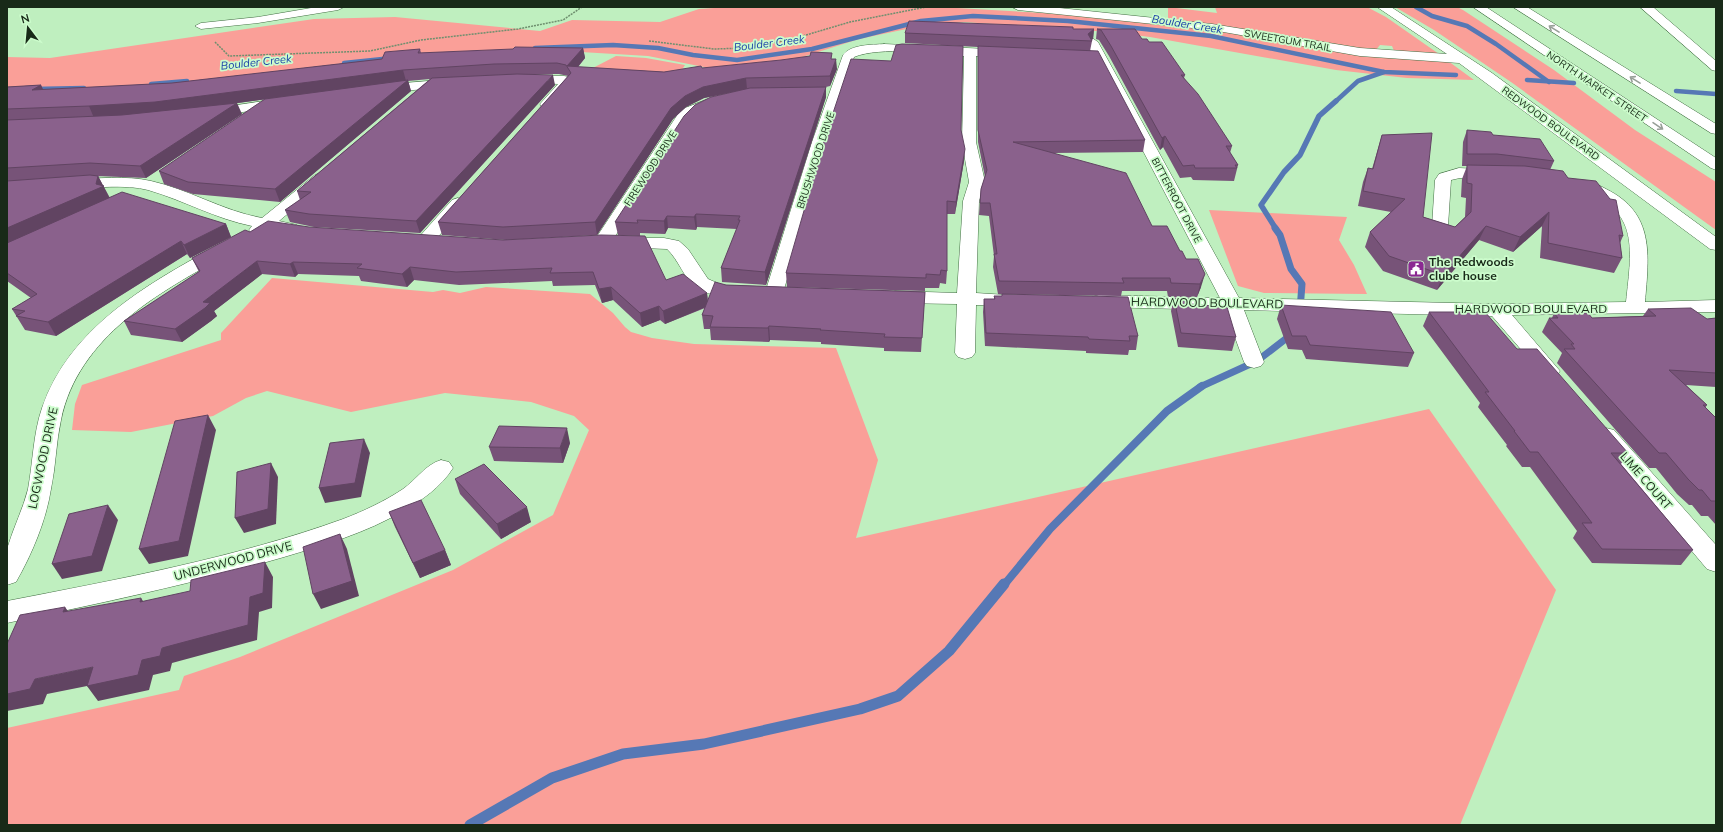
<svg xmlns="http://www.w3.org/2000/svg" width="1723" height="832" font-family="Mulish,sans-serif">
<rect width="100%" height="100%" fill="#bfefbf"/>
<g fill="#fa9f98">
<polygon points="729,7 939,7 1062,14 1171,24 1448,61 1474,80 1407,78 1336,70 1150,37 1110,32 964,22 916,27 859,39 796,59 729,68 704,67 648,56 581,52 240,82 7,94 7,57 50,58 314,19 395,17 540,31 572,20 660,22 699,9"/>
<polygon points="1168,7 1217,13 1215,7 1367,7 1386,17 1439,54 1395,53 1392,46 1380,45 1375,51 1168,20"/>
<polygon points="1395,7 1457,7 1463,10 1554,70 1635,130 1716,182 1716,230 1511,82 1434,30"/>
<polygon points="616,56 646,58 685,65 681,71 635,77 589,70"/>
<polygon points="1209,210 1347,217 1339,240 1354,265 1367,294 1264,293 1238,286"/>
<polygon points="272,278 433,292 443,290 460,293 486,287 590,294 613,313 625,327 631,332 652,338 694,344 836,348 878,460 856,538 1429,409 1556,590 1460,825 7,825 7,728 179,690 184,676 240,657 453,570 553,515 589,430 574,416 531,402 445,393 351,412 267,391 246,398 213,416 131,432 72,430 75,404 82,385 221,340 221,333"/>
</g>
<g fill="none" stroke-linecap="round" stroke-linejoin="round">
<g stroke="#5678b5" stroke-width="4.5">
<polyline points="1416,7 1432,16 1467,26 1496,44 1549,82"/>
<polyline points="535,48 613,45 658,48 693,55 737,60 812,49 921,21 973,16 1068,21 1211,36 1384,72 1456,75"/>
<polyline points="344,63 392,58"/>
<polyline points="1527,80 1574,83"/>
<polyline points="151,84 187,81"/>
<polyline points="33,89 84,88"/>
<polyline points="1676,91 1716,94"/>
<polyline points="1335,102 1358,81 1384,72"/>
</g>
<polyline stroke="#5678b5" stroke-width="5.5" points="1276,229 1261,205 1284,172 1300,155 1319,116 1336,101"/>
<g stroke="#5678b5" stroke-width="7">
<polyline points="1275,228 1280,235 1291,269 1302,284 1300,310"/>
<polyline points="1200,387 1257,361 1292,334"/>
</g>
<polyline stroke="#5678b5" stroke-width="8" points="1004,585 1050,529 1167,411 1202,386"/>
<polyline stroke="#5678b5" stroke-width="11" points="470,825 552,778 623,754 704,744 860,709 898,696 949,651 1004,584"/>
<g stroke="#436f44" stroke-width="1">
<g id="minor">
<polygon points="317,7 344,7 338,10 258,23 201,29 195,26 201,23 258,17"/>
<polygon points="1012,7 1050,7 1212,24 1360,48 1447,54 1377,7 1391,7 1492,73 1716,237 1716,250 1710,249 1459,63 1360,56 1212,30 1018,10"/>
<path d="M1092,38l6,4 141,256 258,6 129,-2c6,-57 14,-94 -52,-115l-2,-3 2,-3c11,-3 23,3 32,8 49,24 43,66 39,113l71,-2v12l-204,3 48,56 -3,4 -7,2 -7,-2 -51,-59 -248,-6 20,52 -3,4 -7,2 -7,-2 -3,-4 -19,-52 -126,-3 -7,-2 -2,-4 2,-4 7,-2 121,3 -134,-256z"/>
<path d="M884,44l124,6 6,4 -6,4 -32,-2v86l9,40 -6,19 -3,92 46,3 2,4 -2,4 -7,2 -39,-1 -1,48 -3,4 -7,2 -7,-2 -3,-4 2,-49 -62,-1 -7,-2 -2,-4 2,-4 7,-2 62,2 6,-92 6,-19 -7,-40 2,-86c-30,-2 -83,-10 -110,1l-28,85 -43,151 -2,4 -7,2 -7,-2 -2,-4 47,-151 31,-87c8,-11 29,-10 41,-11z"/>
<polygon points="524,75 564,76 569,77 572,83 552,107 542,107 540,104 558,84 519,82 518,79 519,76"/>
<polygon points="453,79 460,83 458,86 380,93 375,92 373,89 375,86 380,85"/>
<polygon points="284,98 289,99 291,102 289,105 210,117 205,116 203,113 205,110 210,109"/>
<path d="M706,100l5,1 2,3 -25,16 -74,118h50l15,3 9,8 20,30 14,6 28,3 2,4 -2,4c-14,3 -44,0 -55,-9 -9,-6 -17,-28 -28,-38l-50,-2 -7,-3 -7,2 -6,-1 -3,-4 84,-127 7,-6z"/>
<polygon points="1459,168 1495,170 1500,172 1503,175 1500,178 1495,180 1460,178 1451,180 1448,226 1446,230 1440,231 1434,230 1432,226 1435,180 1439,174"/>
<path d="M321,173l6,2 2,3 -2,3 -48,40 18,4 2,4 -2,4 -6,1 -22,-4 -11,5 -6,-1 -3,-4 3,-4c-36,-7 -69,-26 -104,-36 -22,-6 -54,-2 -77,-1l-6,-2 -2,-3 2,-3 6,-2c26,0 55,-4 80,2 37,8 72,30 111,37l53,-43z"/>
<polygon points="458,198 464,200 466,203 464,206 432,244 426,245 420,244 417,240 420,236 452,200"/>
<path d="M221,246l6,1 3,4 -3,4c-68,37 -149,82 -166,165 -5,22 -5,46 -10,69 -5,32 -19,65 -35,93l-9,3c0,-12 -3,-28 1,-39 6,-20 15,-37 20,-57 5,-27 5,-55 14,-81 27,-79 103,-123 173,-161z"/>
<polygon points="1606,428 1614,430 1716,545 1716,572 1707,569 1598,440 1595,435 1598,430"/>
<path d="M441,460l8,2 4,6c-12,19 -32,33 -50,43 -37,22 -79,34 -119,46 -91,27 -184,46 -277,66v-22c113,-22 228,-43 336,-82 21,-8 42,-18 60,-30 13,-9 23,-25 38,-29z"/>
</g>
</g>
<g stroke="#436f44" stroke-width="1">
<polygon id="tertiary" points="1640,7 1653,7 1716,61 1716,71 1712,70"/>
</g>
<g stroke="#436f44" stroke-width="1">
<g id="primary">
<polygon points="1473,7 1486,7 1716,158 1716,170 1711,168"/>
<polygon points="1513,7 1527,7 1716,124 1716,134 1711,133"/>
</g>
</g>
<g stroke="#6e8f6e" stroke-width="1.5" stroke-dasharray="2 1" stroke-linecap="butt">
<polyline points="649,41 714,49 747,48 796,38 850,22 926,7"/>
<polyline points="215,42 229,56 370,51 421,40 518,29 563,20 582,7"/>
</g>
<use href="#minor" fill="#fff" fill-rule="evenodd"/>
<use href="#tertiary" fill="#fff" fill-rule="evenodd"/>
<use href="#primary" fill="#fff" fill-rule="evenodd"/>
</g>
<g fill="#775378">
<polygon points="1073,29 1094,29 1093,39 1091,40 1092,41 1090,51 1145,140 1143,152 1054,153 1152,226 1180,251 1186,259 1198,259 1201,287 1197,297 1168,297 1167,291 1122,291 1121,296 998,294 993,267 994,256 989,216 979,215 981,189 985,177 978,142 978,47 905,43 905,33"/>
<polygon points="1097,29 1142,39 1149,42 1185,75 1184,78 1232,146 1230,153 1238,165 1234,181 1193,180 1191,177 1180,178 1163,147 1160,150 1109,56 1099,40 1096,39"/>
<polygon points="583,48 585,58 578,67 664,72 702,68 832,59 837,69 830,86 826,87 826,97 766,285 722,282 721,268 737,229 697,227 696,230 668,228 665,234 640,233 640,236 618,235 615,222 749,89 704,98 686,107 673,119 597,235 506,240 442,235 438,222 568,76 559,74 534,74 555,85 420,233 314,227 290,222 285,210 300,200 297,191 430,79 408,81 411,91 280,202 193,194 164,184 159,171 289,96 231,104 242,114 146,178 96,176 98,176 110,198 226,224 231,237 190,258 187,254 56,336 25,330 12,309 31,298 7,281 7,87 41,85 43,90 172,83 382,59 420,49 421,53"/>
<polygon points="891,61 961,130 964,161 955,214 947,214 947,271 946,284 940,283 939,288 925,288 925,291 787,287 786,273"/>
<polygon points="1467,130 1493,135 1554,161 1550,170 1568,178 1623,236 1620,243 1622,258 1614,273 1540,258 1542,226 1513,252 1479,240 1437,290 1383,271 1365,247 1370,232 1391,212 1358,206 1363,182 1368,168 1372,169 1382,135 1423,217 1455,227 1465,217 1466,198 1461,197 1462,179 1467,166 1462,166 1463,142"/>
<polygon points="250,232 666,280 707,293 708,301 726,285 925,292 921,352 884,351 884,348 821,344 821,342 770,340 769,342 711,340 710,329 704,329 702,315 705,308 665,324 660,320 642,327 613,300 602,303 595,285 553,286 552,281 459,285 414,280 407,287 361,281 359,276 298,274 295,277 262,274 214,311 217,316 211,321 182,342 131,335 124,321 199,272 192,258"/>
<polygon points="1002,294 1138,336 1136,350 1129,350 1128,355 1086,353 1086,351 985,346 983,312 984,299 994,299 994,296 1002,296"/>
<polygon points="1174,298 1193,298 1191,304 1236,337 1232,351 1178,347 1171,311"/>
<polygon points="1281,305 1414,353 1408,367 1306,359 1302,350 1288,349 1277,319"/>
<polygon points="1648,309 1707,319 1716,318 1716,387 1686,385 1707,405 1705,408 1716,418 1716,525 1708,516 1701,516 1692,505 1689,505 1677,494 1656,468 1649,468 1557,363 1562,353 1542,332 1549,318 1552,318 1554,313 1592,318 1643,316"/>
<polygon points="1429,312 1517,349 1628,453 1621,464 1693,550 1681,565 1592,563 1573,538 1577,531 1530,467 1522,467 1506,446 1507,445 1478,407 1480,403 1423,326"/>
<polygon points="570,443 563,463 494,461 489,447"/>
<polygon points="455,479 531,522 501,539 460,494"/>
<polygon points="389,512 445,550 451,565 420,578 395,527"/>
</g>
<g fill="#614462">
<polygon points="1094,29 1093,39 1090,41 1088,34"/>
<polygon points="583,48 585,58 572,74 567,66"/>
<polygon points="836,59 837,69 830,86 830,76"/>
<polygon points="403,70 406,81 160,113 94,118 89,106"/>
<polygon points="553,75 555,85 420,233 416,221"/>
<polygon points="746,78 747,89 704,98 686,107 673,119 597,235 595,222 671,108 685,96 703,87"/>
<polygon points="408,80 411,91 280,202 275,189"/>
<polygon points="41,85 46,96 32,90"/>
<polygon points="826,87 826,97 766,285 765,272"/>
<polygon points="237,103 242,114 146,178 140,166"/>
<polygon points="1165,136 1163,147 1160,150 1162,138"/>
<polygon points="965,149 964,161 955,214 956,202"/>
<polygon points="98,176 110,199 7,244 7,228 96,184"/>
<polygon points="1549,212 1542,226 1513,252 1520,237"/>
<polygon points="696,214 697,227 696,230 694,217"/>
<polygon points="667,216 668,228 665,234 664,221"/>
<polygon points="226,224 231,237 190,258 184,245"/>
<polygon points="1486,226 1479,240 1437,290 1443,275"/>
<polygon points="181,241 187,254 56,336 48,322"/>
<polygon points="257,261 262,274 214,311 217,316 211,321 182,342 175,329 203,302"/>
<polygon points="293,262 298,274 295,277 290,264"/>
<polygon points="410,267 414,280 407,287 402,274"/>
<polygon points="1205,274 1201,287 1197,297 1200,284"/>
<polygon points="611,287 613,300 602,303 599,289"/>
<polygon points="707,293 708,306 665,324 663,311"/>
<polygon points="659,306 660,320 642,327 640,313"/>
<polygon points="769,326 770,340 769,342 768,328"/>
<polygon points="208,415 216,430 188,556 149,564 139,549"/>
<polygon points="567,428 570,443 563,463 560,448"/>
<polygon points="364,439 370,453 361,497 325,503 319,488"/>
<polygon points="271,463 278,477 276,524 244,533 235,518"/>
<polygon points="108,505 118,520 102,571 62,579 52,564"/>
<polygon points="527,507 531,522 501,539 497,524"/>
<polygon points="340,534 347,549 359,596 321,609 313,594"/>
<polygon points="445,550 451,565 420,578 413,563"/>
<polygon points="265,562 273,577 272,608 259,612 257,640 172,663 170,671 153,675 149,690 98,701 87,686 47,694 43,704 7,711 7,694 35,679 93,667 142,660 250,597"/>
<polygon points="141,598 151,613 140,602"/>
<polygon points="65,607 76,622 63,612"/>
</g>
<g fill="#8a618c" stroke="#614462">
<polygon points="909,21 1073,27 1073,29 1094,29 1088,34 1092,41 905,33"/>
<polygon points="1097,29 1135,29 1142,39 1147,39 1149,42 1162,42 1185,75 1181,75 1198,94 1232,146 1226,146 1238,165 1235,165 1237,168 1195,168 1194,165 1183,166 1165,136 1162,138 1111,46 1101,30"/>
<polygon points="902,44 963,46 961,130 965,149 956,202 947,201 947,271 941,270 940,275 926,274 926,278 786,273 827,131 851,59 891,61 896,45"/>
<polygon points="978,46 1098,51 1145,140 1013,142 1126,173 1152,226 1167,226 1180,251 1182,251 1186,259 1198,259 1205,274 1200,284 1171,283 1170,278 1122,278 1124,283 999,281 994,254 997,254 990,203 980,203 981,189 987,170 978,130"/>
<polygon points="515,47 583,48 567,66 664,72 701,66 702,68 781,60 810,56 811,52 832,53 831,59 836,59 830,76 746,78 703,87 685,96 671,108 595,222 503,227 438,222 571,73 566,65 557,63 494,64 403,70 155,102 89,106 7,109 7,87 41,85 32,90 172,83 382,59 385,52 420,49 418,53 513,49"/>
<polygon points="517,74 553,75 416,221 309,214 285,210 311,192 297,191 432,78"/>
<polygon points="408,80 275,189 188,182 159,171 265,99"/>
<polygon points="826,87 765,272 721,268 740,220 738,220 740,216 696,214 694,217 667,216 664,221 637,220 638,223 615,222 684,116 695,105 711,97 750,88"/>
<polygon points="237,103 140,166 90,163 7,168 7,120 31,119 122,115"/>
<polygon points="1467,130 1491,132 1493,135 1540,139 1554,161 1497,154 1467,154"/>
<polygon points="1432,133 1423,217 1455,227 1471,212 1472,184 1467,183 1467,165 1525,166 1563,171 1568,178 1596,181 1610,199 1616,200 1623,236 1619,235 1622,258 1548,243 1549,212 1520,237 1486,226 1443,275 1389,256 1370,232 1405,199 1363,191 1368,168 1373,169 1382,135"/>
<polygon points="90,175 98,176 96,184 104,186 7,228 7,181"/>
<polygon points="122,192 226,224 184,245 181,241 48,322 16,316 25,311 12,309 37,294 7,273 7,243"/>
<polygon points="268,221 309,227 503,240 601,235 645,236 666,280 683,274 707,293 663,311 659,306 640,313 611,287 599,289 593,272 550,273 552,268 456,272 410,267 402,274 357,268 362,264 293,262 290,264 257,261 203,302 210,303 205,308 175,329 124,321 200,271 192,258 245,230 250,232"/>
<polygon points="715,282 726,285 925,292 922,338 884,337 885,334 820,330 821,329 769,326 768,328 710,327 713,316 702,315"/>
<polygon points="1002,294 1128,297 1138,336 1129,336 1130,341 1089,339 1088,337 986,333 984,299 995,299 994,296 1002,296"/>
<polygon points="1174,298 1193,298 1190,304 1227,307 1236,337 1181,333"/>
<polygon points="1281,305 1391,312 1414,353 1310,345 1306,336 1292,336"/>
<polygon points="1691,308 1707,319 1716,318 1716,373 1669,370 1707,405 1703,405 1716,418 1716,501 1711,501 1702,490 1699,490 1688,479 1666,453 1659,453 1564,349 1575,349 1571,344 1574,344 1549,318 1558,318 1554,313 1588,313 1592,318 1656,316 1648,309"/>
<polygon points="1429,312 1485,312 1517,349 1537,349 1628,453 1611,453 1693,550 1602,549 1582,523 1592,523 1538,452 1530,452 1514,431 1515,431 1485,392 1489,392"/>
<polygon points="208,415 179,541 139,549 175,421"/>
<polygon points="499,426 567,428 560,448 489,447"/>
<polygon points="364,439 355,483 319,488 330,443"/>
<polygon points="271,463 268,509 235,518 237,472"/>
<polygon points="484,464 527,507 497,524 455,479"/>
<polygon points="421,500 445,550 413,563 389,512"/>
<polygon points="108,505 92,556 52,564 69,514"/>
<polygon points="340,534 352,581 313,594 303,547"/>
<polygon points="265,562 263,593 250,597 248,625 162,648 160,656 142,660 138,675 87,686 93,667 35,679 30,689 7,694 7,644 20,615 65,607 63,612 141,598 140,602 190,591 191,580"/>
</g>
<defs><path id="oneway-shaft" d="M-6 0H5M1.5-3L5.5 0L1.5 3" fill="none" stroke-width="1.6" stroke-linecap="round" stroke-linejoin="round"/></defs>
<g stroke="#979f97">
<use href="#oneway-shaft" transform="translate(1554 29) rotate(-148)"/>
<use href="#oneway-shaft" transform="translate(1635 80) rotate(-148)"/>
<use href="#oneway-shaft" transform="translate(1658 126) rotate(34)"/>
</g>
<defs>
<g id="civic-square" transform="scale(0.9)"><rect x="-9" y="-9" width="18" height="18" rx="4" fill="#8b2992" stroke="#ccfccc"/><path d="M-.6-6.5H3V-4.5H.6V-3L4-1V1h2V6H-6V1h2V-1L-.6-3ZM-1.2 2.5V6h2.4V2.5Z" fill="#fff"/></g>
</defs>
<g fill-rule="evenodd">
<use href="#civic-square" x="1416" y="269"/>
</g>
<g text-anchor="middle" stroke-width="3.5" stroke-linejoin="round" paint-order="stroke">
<g font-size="10" fill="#182a18" stroke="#ccfccc">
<text transform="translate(1288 40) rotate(10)" y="4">SWEETGUM TRAIL</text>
<text transform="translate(1597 86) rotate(34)" y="4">NORTH MARKET STREET</text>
<text transform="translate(1551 123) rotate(36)" y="4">REDWOOD BOULEVARD</text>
<text transform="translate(815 160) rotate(-72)" y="4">BRUSHWOOD DRIVE</text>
<text transform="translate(650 168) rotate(-57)" y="4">FIREWOOD DRIVE</text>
<text transform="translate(1177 200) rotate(62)" y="4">BITTERROOT DRIVE</text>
</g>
<g font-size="11" font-style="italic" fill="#1a3ea8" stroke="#ccfccc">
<text transform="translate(1187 24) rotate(9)" y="4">Boulder Creek</text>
<text transform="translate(769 43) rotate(-7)" y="4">Boulder Creek</text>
<text transform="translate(256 62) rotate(-6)" y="4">Boulder Creek</text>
</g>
<g font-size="12" font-weight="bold" fill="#182a18" stroke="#ccfccc" text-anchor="start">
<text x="1429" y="266">The Redwoods<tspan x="1429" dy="14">clube house</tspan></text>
</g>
<g font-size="12" fill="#182a18" stroke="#ccfccc">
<text transform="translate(1207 303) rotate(1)" y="4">HARDWOOD BOULEVARD</text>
<text x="1531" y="313">HARDWOOD BOULEVARD</text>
<text transform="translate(43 458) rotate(-78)" y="4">LOGWOOD DRIVE</text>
<text transform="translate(1646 481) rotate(49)" y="4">LIME COURT</text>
<text transform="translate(233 561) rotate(-15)" y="4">UNDERWOOD DRIVE</text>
</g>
</g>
<rect width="1723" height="832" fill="none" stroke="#182a18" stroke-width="16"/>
<g transform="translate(28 28) rotate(344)" stroke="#ccfccc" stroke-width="3" paint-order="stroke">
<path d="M0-3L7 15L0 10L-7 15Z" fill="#182a18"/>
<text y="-6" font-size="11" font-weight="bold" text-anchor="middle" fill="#182a18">N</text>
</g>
</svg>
